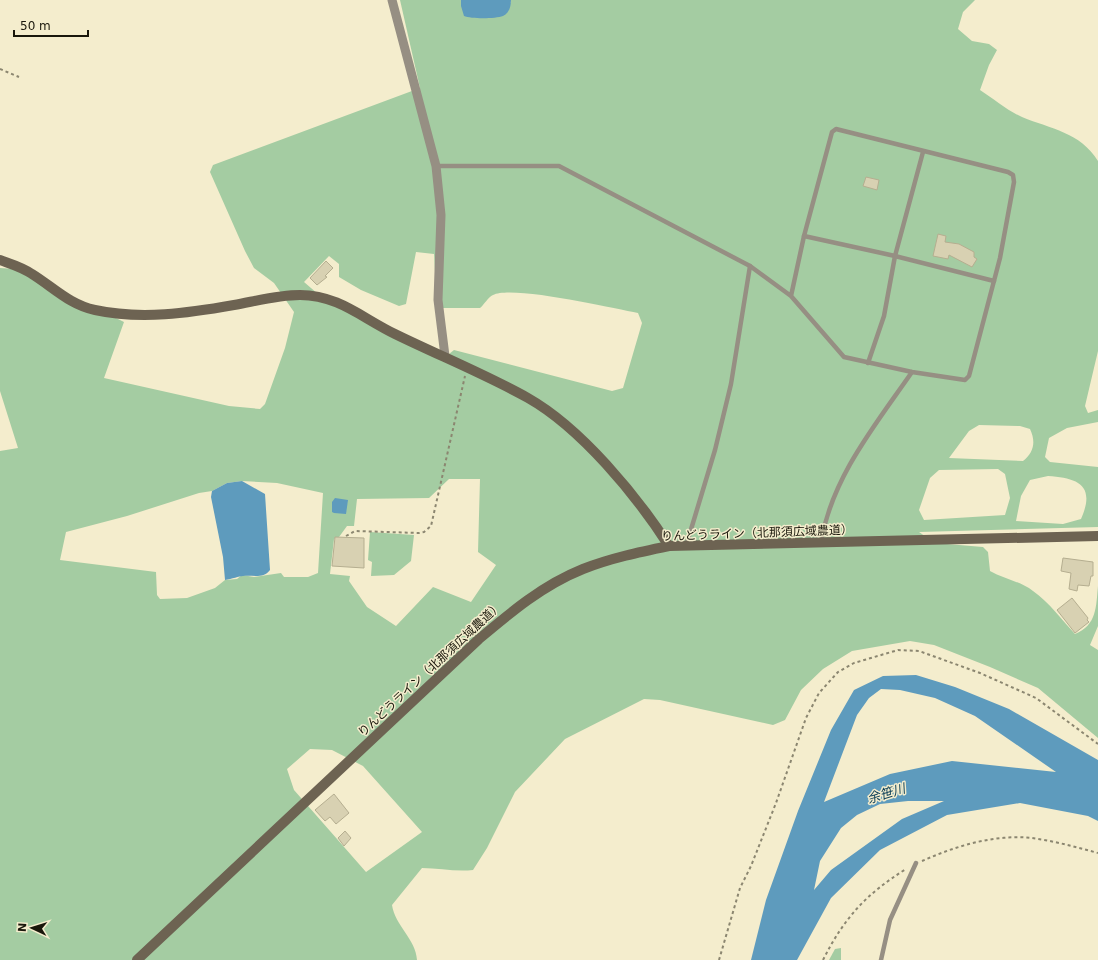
<svg xmlns="http://www.w3.org/2000/svg" width="1098" height="960" font-family="'DejaVu Sans','Noto Sans JP',sans-serif">
<rect width="100%" height="100%" fill="#f4edcd"/>
<g fill="#a4cca2" fill-rule="evenodd">
<path d="M400,0h61v6l50,-3v-3h464l-12,12 -5,17 14,12 17,3 8,6 -8,15 -9,25c14,9 28,21 42,27 29,12 58,15 76,44v190l-13,55 3,7 10,-3v12l-31,6 -18,10 -4,19 5,5 48,5v60l-179,5 16,11 48,4 5,5 2,19c14,8 30,10 43,20 16,11 29,29 42,43 22,-9 21,-27 23,-48v40l-8,19 8,5v88l-60,-50 -48,-21 -56,-22 -24,-4 -58,10 -29,18 -22,21 -16,30 -12,5 -113,-25 -16,-1 -79,40 -50,53 -28,56 -14,22c-17,2 -34,-2 -51,-2l-30,37c3,21 24,34 25,55h-417v-509l18,-3 -18,-57v-123l16,1 108,53 -20,56 125,28 31,3 5,-5 20,-56 9,-36 -20,-29 -20,-15 -9,-17 -35,-79 3,-7 207,-77zM416,252l18,2 3,54h43c4,-3 8,-11 13,-13 19,-10 119,13 145,18l4,10 -19,65 -11,3 -158,-41 -10,8 -126,-64 -14,-12 25,-26 10,8v13l22,13 38,16 7,-2zM979,425l41,1 10,3c6,13 4,23 -7,32l-74,-3 20,-27zM998,469l7,5 5,24 -5,17 -81,5 -5,-10 11,-32 9,-8zM1048,476c30,2 48,9 33,43l-18,5 -47,-3 5,-25 9,-16zM449,479h31l-2,73 18,13 -25,37 -38,-15 -37,39 -29,-19 -18,-26 1,-5 -20,-2 4,-35 5,-2 8,-11h7l3,-27 72,-1zM242,481l35,2 46,10 -5,80 -10,4h-24l-3,-4 -27,4 -12,-2 -5,4 -12,1 -10,8 -28,10 -27,1 -3,-4 -1,-23 -96,-12 6,-28 61,-16 72,-23 13,-2 15,-8zM310,749l22,1 31,16 59,66 -56,40 -72,-82 -7,-21z"/>
<polygon points="370,532 414,535 411,561 394,575 371,576 372,562 368,560"/>
<polygon points="841,948 841,960 829,960 835,949"/>
</g>
<g fill="#5e9bbd" fill-rule="evenodd">
<path d="M461,0h50c0,6 -2,14 -8,16 -8,3 -32,3 -39,0l-3,-10z"/>
<path d="M242,481l23,13 5,76c-7,9 -16,5 -27,6 -4,0 -11,3 -18,4l-2,-23 -12,-60 1,-6 15,-8z"/>
<polygon points="335,498 348,500 346,514 334,513 332,512 332,502"/>
<path d="M916,675l39,12 54,22 89,51v61l-10,-5 -68,-13 -73,12 -67,35 -49,48 -34,62h-46l15,-60 32,-89 33,-81 23,-40 29,-14zM881,689l19,1 35,8 40,18 81,56 -104,-11 -62,13 -66,28 33,-87 12,-17zM908,801h36l-42,18 -71,51 -17,20 6,-29 21,-33 16,-13 23,-11z"/>
</g>
<g fill="#d8d1b2" stroke="#b5ae90">
<polygon points="866,177 879,180 877,190 863,186"/>
<polygon points="938,234 946,236 945,242 959,244 974,252 974,257 977,259 972,267 949,255 948,259 933,256"/>
<polygon points="326,261 333,268 325,276 327,277 317,285 310,278"/>
<polygon points="335,537 364,538 364,568 332,566"/>
<polygon points="1063,558 1093,562 1093,576 1091,576 1089,586 1078,585 1077,591 1069,589 1071,573 1061,571"/>
<polygon points="1072,598 1088,618 1087,620 1089,622 1075,633 1057,610"/>
<polygon points="334,794 349,813 336,824 330,817 325,821 315,810"/>
<polygon points="345,831 351,838 344,846 338,838"/>
</g>
<g fill="none" stroke-linecap="round" stroke-linejoin="round">
<g stroke="#8b8670" stroke-width="2" stroke-dasharray="3 3" stroke-linecap="butt">
<polyline points="0,69 19,77"/>
<polyline points="346,536 355,531 419,533 424,532 431,526 465,376"/>
<path d="M922,861c34,-15 72,-27 110,-23 22,3 44,9 66,15"/>
<polyline points="719,960 740,888 751,866 776,803 806,718 819,693 838,672 854,663 898,650 919,651 980,673 1036,698 1098,744"/>
<path d="M823,960c21,-42 43,-66 83,-91"/>
</g>
<g stroke="#968f83" stroke-width="4.5">
<polyline points="436,166 559,166 750,266 791,296 844,357 912,372 965,380 969,376 1000,258 1014,182 1013,175 1008,172 836,129 832,132 804,236 791,296"/>
<polyline points="804,236 895,256 994,281"/>
<polyline points="868,363 884,316 895,256 923,152"/>
<path d="M821,542c11,-65 55,-118 91,-170"/>
<polyline points="686,546 715,450 731,384 750,266"/>
<polyline points="881,960 890,920 916,863"/>
</g>
<polyline stroke="#968f83" stroke-width="9" points="392,0 436,166 441,215 438,300 445,356"/>
<g stroke="#6d6352" stroke-width="10">
<path d="M0,260c11,4 22,7 32,14 21,13 38,31 63,36 46,10 94,3 139,-5 22,-4 44,-10 66,-10 38,0 62,23 95,39 45,22 90,40 133,64 53,30 109,98 141,148"/>
<path d="M137,960l342,-321c32,-27 64,-54 104,-70 28,-11 57,-17 86,-23l429,-10"/>
</g>
</g>
<g text-anchor="middle" stroke-width="3" stroke-linejoin="round" paint-order="stroke">
<g font-size="12" fill="#19170b" stroke="#f4edcd">
<text transform="translate(757 533) rotate(-2)" y="4">りんどうライン（北那須広域農道）</text>
<text transform="translate(430 669) rotate(-43)" y="4">りんどうライン（北那須広域農道）</text>
</g>
<g font-size="13" font-style="italic" fill="#0e4159" stroke="#f4edcd">
<text transform="translate(886 793) rotate(-17)" y="5">余笹川</text>
</g>
</g>
<g transform="translate(32 928) rotate(274)" stroke="#f4edcd" stroke-width="3" paint-order="stroke">
<path d="M0-3L7 15L0 10L-7 15Z" fill="#19170b"/>
<text y="-6" font-size="11" font-weight="bold" text-anchor="middle" fill="#19170b">N</text>
</g>
<path d="M14 30v6h74v-6" fill="none" stroke="#19170b" stroke-width="2"/>
<text x="20" y="30" font-size="12" fill="#19170b" stroke="#f4edcd" stroke-width="3" paint-order="stroke">50 m</text>
</svg>
